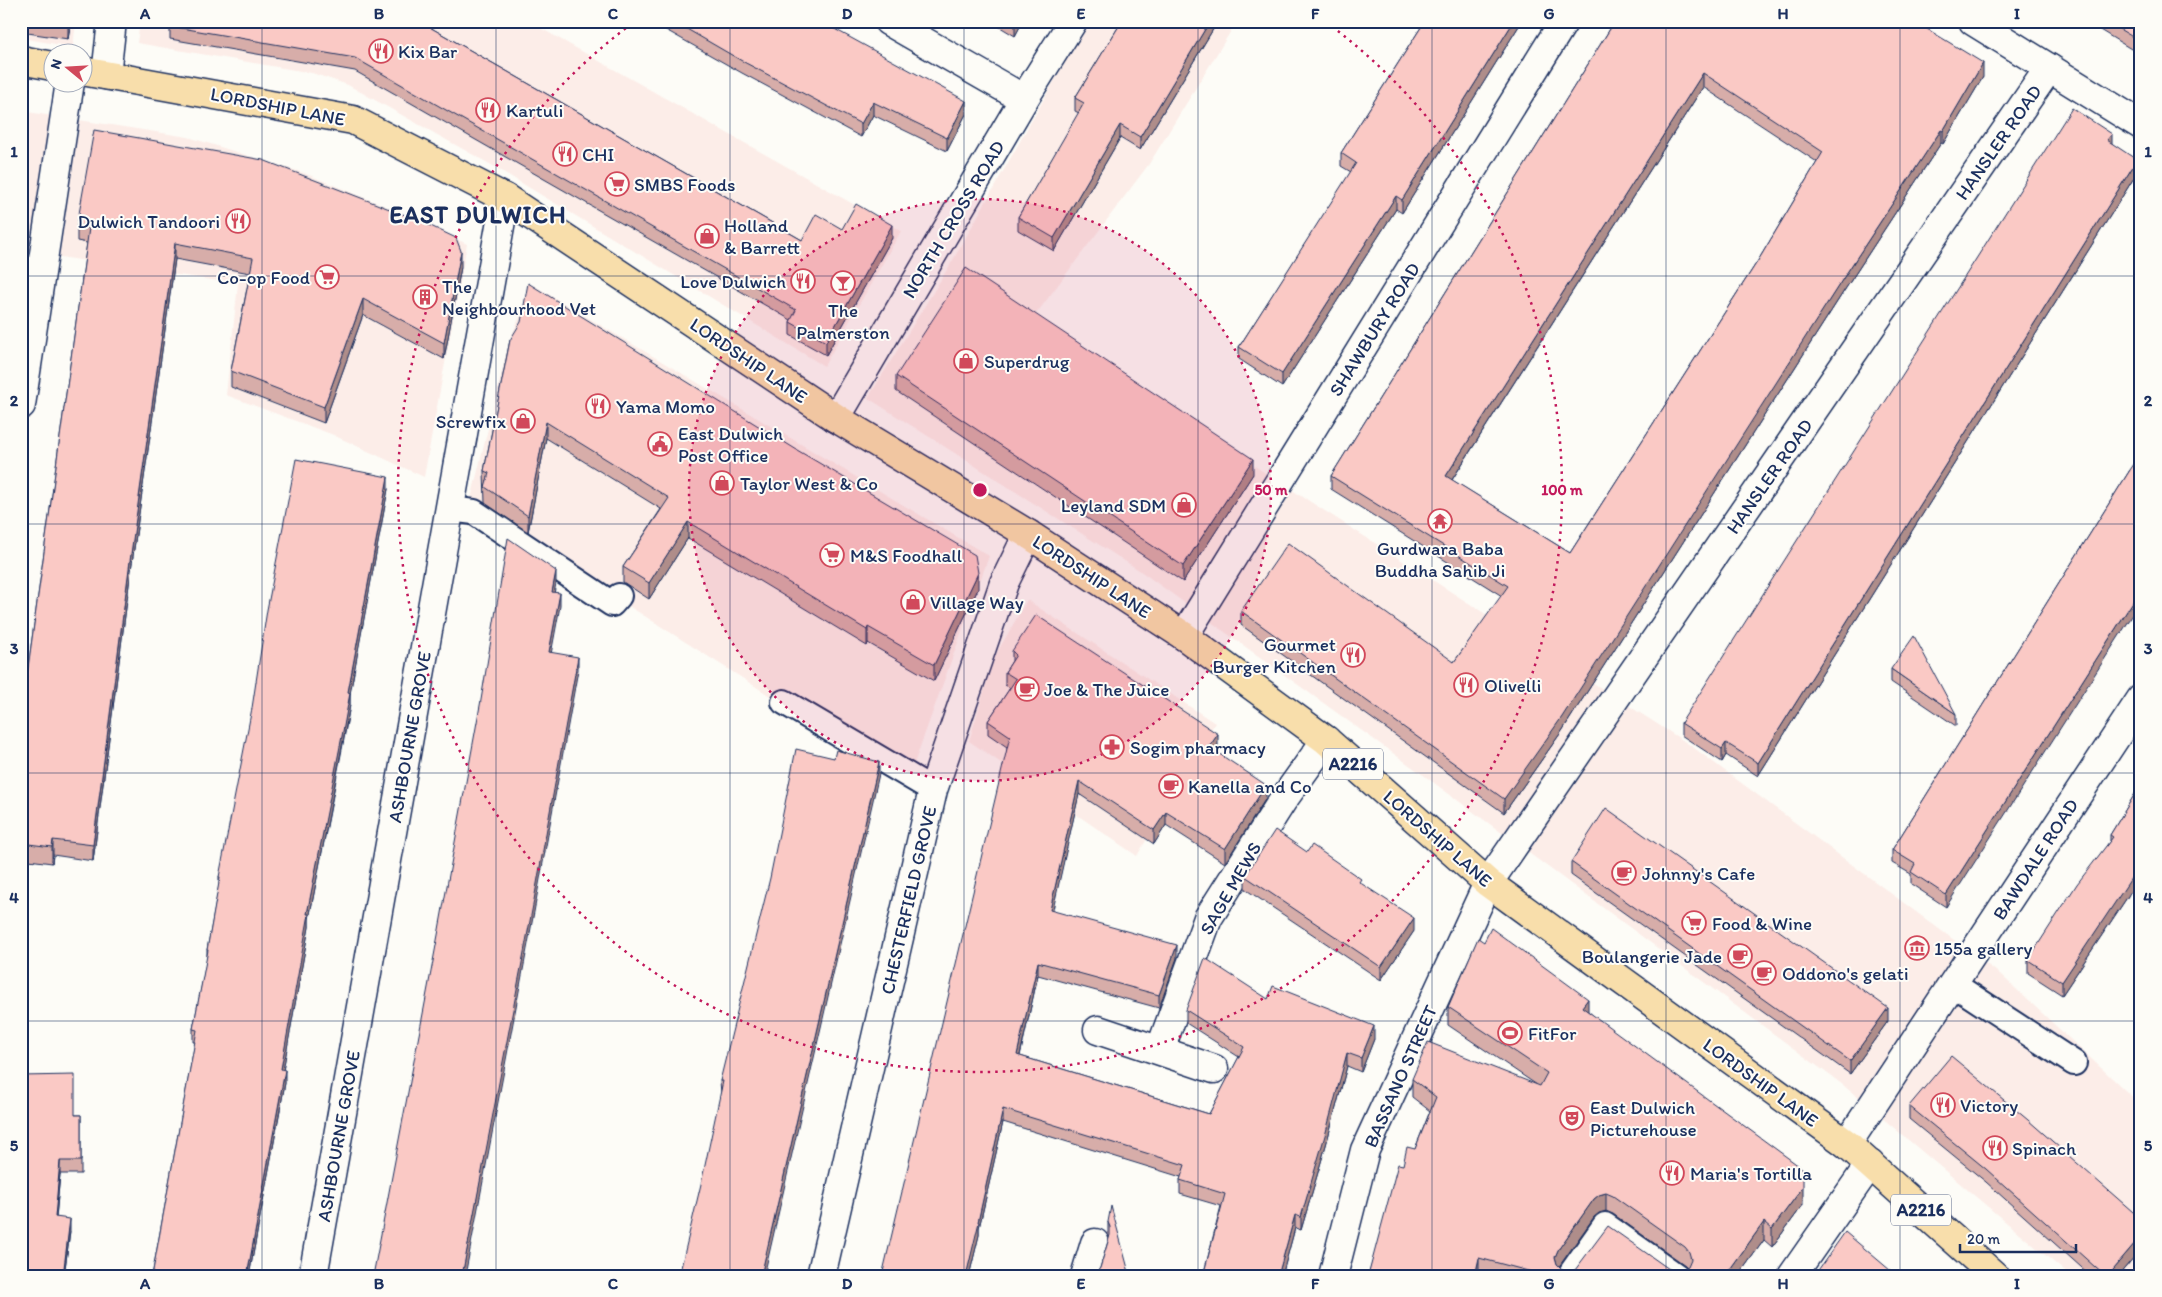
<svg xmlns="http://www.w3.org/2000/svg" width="2162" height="1297" font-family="Itim,sans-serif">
<rect width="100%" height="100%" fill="#fdfcf7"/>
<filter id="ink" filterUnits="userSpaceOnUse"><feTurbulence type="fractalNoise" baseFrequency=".02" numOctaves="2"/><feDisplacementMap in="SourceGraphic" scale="10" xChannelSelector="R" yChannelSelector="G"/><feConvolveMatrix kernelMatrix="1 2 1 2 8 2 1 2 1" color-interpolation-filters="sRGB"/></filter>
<g filter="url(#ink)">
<g fill="#fcede8">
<polygon points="21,21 76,21 73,47 21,38"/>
<polygon points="140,21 528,21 901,231 824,366 495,167 348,85 312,73 137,43"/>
<polygon points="1088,21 1237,21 1149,164 1030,322 1690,745 2000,974 2141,1105 2141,1270 2135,1276 2070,1276 1843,1085 1426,777 1139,570 868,398 953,260"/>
<polygon points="21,111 188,137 304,173 397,211 467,244 424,477 331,434 226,395 238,284 21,251"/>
<polygon points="533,285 989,556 907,783 624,603 471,499 509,342"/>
<polygon points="1027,600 1215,723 1137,856 969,741 994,658"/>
</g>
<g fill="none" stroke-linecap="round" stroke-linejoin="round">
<g stroke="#1b2f5e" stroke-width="28">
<g id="lane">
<polyline points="450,509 474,512 612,604 619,596"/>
<polyline points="784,702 933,790"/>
<polyline points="1953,984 2074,1063"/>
<polyline points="1569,1276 1605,1225 1677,1276"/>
</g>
</g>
<g stroke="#1b2f5e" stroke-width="31">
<g id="street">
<polyline points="888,21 1024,99"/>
<polyline points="1973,21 2141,125"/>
<polyline points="106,75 112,21"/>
<polyline points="21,405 70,82"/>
<polyline points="836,418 1024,99 1073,21"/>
<polyline points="1184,636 1564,21"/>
<polyline points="1098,1030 1214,1069"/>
<polyline points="1160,1050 1208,918 1283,800 1326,740"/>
<polyline points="1847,1144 2141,699"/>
<polyline points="313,1276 505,198"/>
<polyline points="821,1276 933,790 1004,583 1028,534"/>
<polyline points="1085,1276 1095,1243"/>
<polyline points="1333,1276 1365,1150 1488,883 2049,68"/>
<polyline points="1792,1276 1870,1164"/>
</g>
</g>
<g stroke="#1b2f5e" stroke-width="31">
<g id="primary">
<polyline points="21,60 52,66"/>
<polyline points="82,71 353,120 505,198 836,418 1028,534 1184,636 1326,740 1488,883 1847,1144 1995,1276"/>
</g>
</g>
<use href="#lane" stroke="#fdfcf7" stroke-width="24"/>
<use href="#street" stroke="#fdfcf7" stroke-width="28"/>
<use href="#primary" stroke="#f8deab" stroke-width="28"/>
</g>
<g fill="#d7ada9" stroke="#1b2f5e" fill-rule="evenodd">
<polygon points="21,21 71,21 68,39 21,32"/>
<polygon points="419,21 802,240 892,238 826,355 790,335 790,322 791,320 355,71 170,39 170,26"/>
<polygon points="650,21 820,21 966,114 947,151 873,115 861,137 742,73"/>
<polygon points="990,21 1023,21 1015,36"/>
<polygon points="1122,21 1218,21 1140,150 1120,138 1054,251 1018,230 1018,217 1079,113 1075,111 1075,98"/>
<polygon points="1425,21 1522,21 1402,213 1396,209 1282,387 1239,359 1239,347 1351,172 1341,166 1341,153"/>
<path d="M1615,21l368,56 -40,67 -2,-1 -97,148 -282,440 -58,82 -263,-188v-14l213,51 48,-66 -171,-107v-13zM1703,87l114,75 -58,97 -189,294 -118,-73z"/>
<polygon points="2085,21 2141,21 2141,55"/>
<polygon points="2112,143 2137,173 1758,776 1726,755 1722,762 1681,735 1681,723"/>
<polygon points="77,225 461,267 444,359 363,315 324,423 231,387 231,371 250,273 175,259 130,577 93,861 53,855 52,863 21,859 21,718 87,243 77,241"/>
<polygon points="510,340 978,589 934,681 868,643 867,646 688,538 649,599 623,582 623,567 661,509 546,438 528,532 485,503 484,471"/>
<polygon points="896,376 1253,474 1183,582 896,391"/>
<polygon points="2130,470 1946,907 1911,884 1911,874 1892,863 1892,850"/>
<polygon points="388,489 350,693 350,705 344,739 309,919 309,927 283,1070 285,1083 249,1276 152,1276 195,1042 193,1042 193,1029 207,958 207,950 219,885 219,877"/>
<polygon points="1012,651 1218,747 1215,751 1266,798 1225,863 1166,825 1154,844 1079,794 1052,911 1177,958 1159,1008 1038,975 1020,1056 1209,1114 1239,1057 1186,1023 1186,1010 1268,999 1374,1039 1361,1072 1347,1066 1326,1145 1301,1230 1295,1228 1282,1276 1203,1276 1221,1206 1180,1194 1180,1180 1181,1177 1003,1122 979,1228 979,1235 969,1276 1007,747 988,734 988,721 1010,688 1005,685 1005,672 1012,661"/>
<polygon points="1891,669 1956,714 1956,726 1891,682"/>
<polygon points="879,774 721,1094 720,1081"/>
<polygon points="2141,784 2128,896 2062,995 2028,973 2028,960 2110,841 2110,835"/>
<polygon points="1307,852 1361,884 1414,931 1381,980 1245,889 1245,876"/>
<polygon points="1571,862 1888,1021 1850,1074 1571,875"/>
<path d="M1484,942l104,69 215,194 -31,42 -8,-7 -26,36h-370l35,-111 12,-16 15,-38 -18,-14v-18l125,6 -89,-60v-18zM1606,1211l7,3 72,51 2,2 -4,3 -7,2 -7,-3 -101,3 -6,-3 -3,-3 35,-49 5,-4z"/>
<polygon points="1909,1106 2141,1249 2118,1276 2091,1276 1986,1182 1909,1119"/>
<polygon points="75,1115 81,1115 81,1174 60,1174 56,1217 70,1231 64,1276 21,1276"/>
<polygon points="1108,1222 1130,1276 1095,1275 1100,1268 1109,1238 1108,1234"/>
</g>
<g fill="#af8d8a" stroke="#1b2f5e">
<polygon points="69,21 71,21 68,39 68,24"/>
<polygon points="1016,21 1023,21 1015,36 1015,23"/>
<polygon points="1210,21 1218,21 1140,150 1140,137"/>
<polygon points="1514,21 1522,21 1402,213 1402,200"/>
<polygon points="1983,63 1983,77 1943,144 1943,131"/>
<polygon points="1703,73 1703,87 1446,489 1446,476"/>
<polygon points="966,101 966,114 947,151 947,138"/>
<polygon points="873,102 873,115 861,137 861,124"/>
<polygon points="26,108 26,120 21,155 21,142"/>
<polygon points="1120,125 1120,138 1054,251 1054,238"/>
<polygon points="1941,130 1941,143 1844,291 1562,731 1504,813 1504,799 1844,277"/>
<polygon points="2112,134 2112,147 2107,140"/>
<polygon points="2137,160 2137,173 1758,776 1758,763"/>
<polygon points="1396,196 1396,209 1282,387 1282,374"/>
<polygon points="892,225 892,238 826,355 826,342"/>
<polygon points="175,243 175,259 130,577 93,861 93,845 130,561"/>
<polygon points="461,251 461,267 444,359 444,343"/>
<polygon points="363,299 363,315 324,423 324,407"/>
<polygon points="546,422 546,438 528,532 528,516"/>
<polygon points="1253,459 1253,474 1183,582 1183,566"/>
<polygon points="388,477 388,489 348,705 348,692"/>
<polygon points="688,522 688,538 649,599 649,583"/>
<polygon points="556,571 556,583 552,605 552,592"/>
<polygon points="978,573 978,589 934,681 934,665"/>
<polygon points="2141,589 2141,602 1946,907 1946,895"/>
<polygon points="560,593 560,606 549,665 549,652"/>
<polygon points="868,627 868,643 867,646 867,630"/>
<polygon points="578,657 578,670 534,912 465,1276 462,1276"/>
<polygon points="350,693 350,705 309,919 309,927 281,1082 281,1069 307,914"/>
<polygon points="1218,734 1218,747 1209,760 1209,747"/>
<polygon points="1726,743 1726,755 1722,762 1722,749"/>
<polygon points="879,762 879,774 764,1276 761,1276"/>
<polygon points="1079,781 1079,794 1050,923 1050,910"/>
<polygon points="1266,785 1266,798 1225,863 1225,849"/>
<polygon points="1166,812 1166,825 1154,844 1154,830"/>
<polygon points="53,840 53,855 52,863 52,847"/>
<polygon points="2141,862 2141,875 2128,896 2062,995 2062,982"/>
<polygon points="1414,918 1414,931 1381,980 1381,967"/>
<polygon points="1177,945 1177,958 1159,1008 1159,995"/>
<polygon points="1038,962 1038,975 1017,1068 1017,1055"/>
<polygon points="1588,999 1588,1017 1582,1007"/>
<polygon points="1888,1008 1888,1021 1850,1074 1850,1061"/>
<polygon points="1374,1026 1374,1039 1361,1072 1361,1058"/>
<polygon points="1347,1053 1347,1066 1326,1145 1301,1230 1301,1217"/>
<polygon points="285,1070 285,1083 249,1276 247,1276"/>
<polygon points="1003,1109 1003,1122 979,1228 979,1235 969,1276 966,1276"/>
<polygon points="60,1161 60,1174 55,1229 55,1217"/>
<polygon points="1803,1187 1803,1205 1772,1247 1772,1229"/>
<polygon points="1606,1193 1606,1211 1599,1213 1594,1217 1558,1268 1555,1257 1558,1250 1594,1199 1599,1195"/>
<polygon points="1295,1215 1295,1228 1282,1276 1278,1276"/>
<polygon points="70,1219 70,1231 64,1276 63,1276"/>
<polygon points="1764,1222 1764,1240 1738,1276 1725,1276"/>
<polygon points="2141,1236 2141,1249 2118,1276 2107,1276"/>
<polygon points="1479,1258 1479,1276 1475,1276"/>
</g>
<g fill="#fac9c5" stroke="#1b2f5e" fill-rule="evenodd">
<polygon points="52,21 69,21 68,24"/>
<polygon points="171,21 419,21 802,240 816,214 842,229 856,204 892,225 826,342 790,322 796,310 355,58 170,26"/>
<polygon points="673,21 820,21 966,101 947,138 873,102 861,124 742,61"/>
<polygon points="1122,21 1210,21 1140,137 1120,125 1054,238 1018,217 1084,103 1075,98"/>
<polygon points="1425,21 1514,21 1402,200 1396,196 1282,374 1239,347 1356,163 1341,153"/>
<path d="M1615,21h299l69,42 -40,68 -2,-1 -97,147 -282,440 -58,82 -263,-188 47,-68 166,119 54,-76 -177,-110zM1703,73l120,79 -64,107 -189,294 -124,-77z"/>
<polygon points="2106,21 2141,21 2141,42"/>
<polygon points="21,107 26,108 21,142"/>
<polygon points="2072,108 2112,134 2107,140 2137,160 1758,763 1726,743 1722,749 1681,723"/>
<polygon points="94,130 263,160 418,220 456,238 461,251 444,343 363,299 324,407 231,371 253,258 175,243 130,561 93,845 53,840 52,847 21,843 21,718 89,228 77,225"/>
<polygon points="966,268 1253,459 1183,566 896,376"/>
<polygon points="528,283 797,450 975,555 978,573 934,665 868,627 867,630 688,522 649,583 623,567 669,498 546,422 528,516 485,487 489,473 484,471 510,340 521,322"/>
<polygon points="2141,454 2141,589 1946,895 1911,872 1915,864 1892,850 2130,470"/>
<polygon points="296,459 388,477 348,692 350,693 344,726 307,914 309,914 281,1069 285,1070 247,1276 152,1276 197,1030 193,1029 208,950 207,950 220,877 219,877 252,708 267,610"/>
<polygon points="508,538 556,571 552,592 560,593 549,652 578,657 534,900 462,1276 373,1276 438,935 481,700"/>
<polygon points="1036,615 1218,734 1209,747 1266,785 1225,849 1166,812 1154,830 1079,781 1050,910 1177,945 1159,995 1038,962 1017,1055 1209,1114 1244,1047 1186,1010 1205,958 1268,999 1273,986 1374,1026 1361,1058 1347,1053 1326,1132 1301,1217 1295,1215 1278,1276 1203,1276 1225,1194 1180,1180 1185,1165 1003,1109 978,1222 979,1222 966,1276 882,1276 1010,736 988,721 1016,679 1005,672 1016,655 1012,651"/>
<polygon points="1914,636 1956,714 1891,669"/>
<polygon points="796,749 834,758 836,750 879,762 761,1276 679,1276 701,1184 723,1081 720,1081 770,878"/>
<polygon points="2141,784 2141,862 2128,883 2062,982 2028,960 2077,884 2113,837 2110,835"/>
<polygon points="1606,808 1888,1008 1850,1061 1571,862"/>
<polygon points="1275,830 1307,852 1312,845 1361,879 1359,882 1414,918 1381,967 1245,876"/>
<path d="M1491,928l97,71 -6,8 221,162v18l-31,42 -8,-7 -39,54 -4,-3 -2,3h-172l-68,-18 -4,18h-107l30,-112 5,1 4,-18 8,2 21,-52 -24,-18 16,-37 112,44 7,-13 -99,-66 30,-69 6,4zM1606,1193l7,3 72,51 4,5 2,7 -3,7 -5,4 -7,2 -7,-3 -61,-43 -33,44 -7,2 -6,-3 -5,-5 -2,-7 3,-7 36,-51 5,-4z"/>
<polygon points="1951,1056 2028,1120 2141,1219 2141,1236 2107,1276 2105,1276 1986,1169 1909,1106"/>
<polygon points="75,1075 75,1115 81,1115 81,1161 60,1161 55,1217 70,1219 63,1276 21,1276 21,1076"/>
<polygon points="1111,1206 1130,1276 1094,1276 1095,1275 1100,1268 1110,1235 1110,1227 1108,1222"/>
<polygon points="1845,1232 1897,1276 1814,1276"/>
</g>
</g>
<path fill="none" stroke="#1b2f5e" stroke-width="1" stroke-opacity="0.55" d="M262,21v1255M496,21v1255M730,21v1255M964,21v1255M1198,21v1255M1432,21v1255M1666,21v1255M1900,21v1255M21,276h2120M21,524h2120M21,773h2120M21,1021h2120"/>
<circle cx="980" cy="490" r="291" fill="#c2185b" fill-opacity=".12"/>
<g fill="none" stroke="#c2185b" stroke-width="2.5" stroke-dasharray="2.5 5">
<circle cx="980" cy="490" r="291"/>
<path d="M1326 22A582 582 0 1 1 634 22"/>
</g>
<defs>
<g id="restaurant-ring" transform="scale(1.25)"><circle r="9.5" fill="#fdfcf7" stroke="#d1495b" stroke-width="1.5"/><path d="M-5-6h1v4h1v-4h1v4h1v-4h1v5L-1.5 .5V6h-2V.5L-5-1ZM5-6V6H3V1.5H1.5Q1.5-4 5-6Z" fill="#d1495b"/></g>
<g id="supermarket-ring" transform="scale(1.25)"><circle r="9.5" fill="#fdfcf7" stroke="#d1495b" stroke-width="1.5"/><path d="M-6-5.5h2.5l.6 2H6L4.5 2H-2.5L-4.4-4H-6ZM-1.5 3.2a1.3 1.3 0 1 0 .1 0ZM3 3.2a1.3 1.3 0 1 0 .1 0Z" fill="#d1495b"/></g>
<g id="shop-ring" transform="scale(1.25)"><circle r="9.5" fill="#fdfcf7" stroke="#d1495b" stroke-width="1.5"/><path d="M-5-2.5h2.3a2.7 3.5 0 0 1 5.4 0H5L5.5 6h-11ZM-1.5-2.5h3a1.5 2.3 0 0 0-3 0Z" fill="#d1495b"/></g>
<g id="bar-ring" transform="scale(1.25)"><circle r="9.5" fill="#fdfcf7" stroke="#d1495b" stroke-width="1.5"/><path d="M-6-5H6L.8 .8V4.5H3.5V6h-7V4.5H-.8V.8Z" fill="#d1495b"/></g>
<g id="building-ring" transform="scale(1.25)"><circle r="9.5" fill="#fdfcf7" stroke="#d1495b" stroke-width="1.5"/><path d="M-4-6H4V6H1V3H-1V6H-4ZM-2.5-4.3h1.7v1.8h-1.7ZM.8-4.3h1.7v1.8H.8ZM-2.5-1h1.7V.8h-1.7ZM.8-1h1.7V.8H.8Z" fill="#d1495b"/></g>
<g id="civic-ring" transform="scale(1.25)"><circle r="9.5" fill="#fdfcf7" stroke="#d1495b" stroke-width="1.5"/><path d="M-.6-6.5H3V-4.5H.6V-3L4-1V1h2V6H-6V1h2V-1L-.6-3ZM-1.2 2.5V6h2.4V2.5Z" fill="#d1495b"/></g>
<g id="temple-ring" transform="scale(1.25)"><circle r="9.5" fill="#fdfcf7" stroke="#d1495b" stroke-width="1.5"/><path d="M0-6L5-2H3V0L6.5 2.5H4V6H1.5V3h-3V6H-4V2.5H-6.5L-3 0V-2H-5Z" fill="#d1495b"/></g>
<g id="cafe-ring" transform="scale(1.25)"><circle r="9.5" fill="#fdfcf7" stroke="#d1495b" stroke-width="1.5"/><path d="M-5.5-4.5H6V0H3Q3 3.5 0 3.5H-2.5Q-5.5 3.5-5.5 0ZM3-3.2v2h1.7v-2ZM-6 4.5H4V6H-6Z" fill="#d1495b"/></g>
<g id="pharmacy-ring" transform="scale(1.25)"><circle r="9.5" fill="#fdfcf7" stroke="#d1495b" stroke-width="1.5"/><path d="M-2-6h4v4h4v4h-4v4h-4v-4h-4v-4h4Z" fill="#d1495b"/></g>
<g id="museum-ring" transform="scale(1.25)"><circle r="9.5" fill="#fdfcf7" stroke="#d1495b" stroke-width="1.5"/><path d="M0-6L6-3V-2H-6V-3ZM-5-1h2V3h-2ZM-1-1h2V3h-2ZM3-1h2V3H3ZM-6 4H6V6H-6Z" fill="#d1495b"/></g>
<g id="stadium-ring" transform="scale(1.25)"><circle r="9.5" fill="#fdfcf7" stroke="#d1495b" stroke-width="1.5"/><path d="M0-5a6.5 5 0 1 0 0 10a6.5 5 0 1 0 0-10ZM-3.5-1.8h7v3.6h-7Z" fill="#d1495b"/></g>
<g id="theatre-ring" transform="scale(1.25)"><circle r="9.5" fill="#fdfcf7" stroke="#d1495b" stroke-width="1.5"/><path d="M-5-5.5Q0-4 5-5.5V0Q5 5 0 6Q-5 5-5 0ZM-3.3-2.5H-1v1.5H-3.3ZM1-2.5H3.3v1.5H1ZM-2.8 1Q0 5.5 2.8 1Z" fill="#d1495b"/></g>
</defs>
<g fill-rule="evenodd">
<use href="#restaurant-ring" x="381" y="51"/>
<use href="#restaurant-ring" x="488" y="110"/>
<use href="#restaurant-ring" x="565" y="154"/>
<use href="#supermarket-ring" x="617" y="184"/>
<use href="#restaurant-ring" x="238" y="221"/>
<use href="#shop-ring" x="707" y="236"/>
<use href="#supermarket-ring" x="327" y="277"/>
<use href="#restaurant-ring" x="803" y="281"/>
<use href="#bar-ring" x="843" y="283"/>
<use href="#building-ring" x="425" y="297"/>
<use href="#shop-ring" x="966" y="361"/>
<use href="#restaurant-ring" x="598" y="406"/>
<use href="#shop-ring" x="523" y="421"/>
<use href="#civic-ring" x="660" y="444"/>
<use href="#shop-ring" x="722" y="483"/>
<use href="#shop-ring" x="1184" y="505"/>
<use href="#temple-ring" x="1440" y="521"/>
<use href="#supermarket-ring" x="832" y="555"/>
<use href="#shop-ring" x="913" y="602"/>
<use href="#restaurant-ring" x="1353" y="655"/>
<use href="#restaurant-ring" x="1466" y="685"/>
<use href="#cafe-ring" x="1027" y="689"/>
<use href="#pharmacy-ring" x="1112" y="747"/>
<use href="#cafe-ring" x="1171" y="786"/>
<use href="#cafe-ring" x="1624" y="873"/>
<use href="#supermarket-ring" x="1694" y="923"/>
<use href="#museum-ring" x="1917" y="948"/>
<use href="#cafe-ring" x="1740" y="956"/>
<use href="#cafe-ring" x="1764" y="973"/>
<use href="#stadium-ring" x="1510" y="1033"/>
<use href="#restaurant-ring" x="1943" y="1105"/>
<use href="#theatre-ring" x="1572" y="1118"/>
<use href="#restaurant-ring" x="1995" y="1148"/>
<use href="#restaurant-ring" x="1672" y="1173"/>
</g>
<g text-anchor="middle" stroke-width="4" stroke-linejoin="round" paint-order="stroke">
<g fill="#fdfcf7" stroke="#5f6c8c" stroke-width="1">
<rect x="1323" y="748.5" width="60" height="31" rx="4"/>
<rect x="1891" y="1194.5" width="60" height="31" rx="4"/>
</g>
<g font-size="18" font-weight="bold" fill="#1b2f5e">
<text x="1353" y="770">A2216</text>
<text x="1921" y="1216">A2216</text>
</g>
<g font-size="19" fill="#1b2f5e" stroke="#fdfcf7" text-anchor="start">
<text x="398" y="58">Kix Bar</text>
<text x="506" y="117">Kartuli</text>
<text x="582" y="161">CHI</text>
<text x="634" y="191">SMBS Foods</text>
<text x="220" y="228" text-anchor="end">Dulwich Tandoori</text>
<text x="724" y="232">Holland<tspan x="724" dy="22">&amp; Barrett</tspan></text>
<text x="310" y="284" text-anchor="end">Co-op Food</text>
<text x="786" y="288" text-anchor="end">Love Dulwich</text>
<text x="442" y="293">The<tspan x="442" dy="22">Neighbourhood Vet</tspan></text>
<text x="843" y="317" text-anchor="middle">The<tspan x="843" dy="22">Palmerston</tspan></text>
<text x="984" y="368">Superdrug</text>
<text x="616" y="413">Yama Momo</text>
<text x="506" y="428" text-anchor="end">Screwfix</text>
<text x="678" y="440">East Dulwich<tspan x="678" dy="22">Post Office</tspan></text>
<text x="740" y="490">Taylor West &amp; Co</text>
<text x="1166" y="512" text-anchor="end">Leyland SDM</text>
<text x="1440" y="555" text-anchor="middle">Gurdwara Baba<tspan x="1440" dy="22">Buddha Sahib Ji</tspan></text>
<text x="850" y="562">M&amp;S Foodhall</text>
<text x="930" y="609">Village Way</text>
<text x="1336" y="651" text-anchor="end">Gourmet<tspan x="1336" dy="22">Burger Kitchen</tspan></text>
<text x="1484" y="692">Olivelli</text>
<text x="1044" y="696">Joe &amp; The Juice</text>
<text x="1130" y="754">Sogim pharmacy</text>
<text x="1188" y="793">Kanella and Co</text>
<text x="1642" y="880">Johnny's Cafe</text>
<text x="1712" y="930">Food &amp; Wine</text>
<text x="1934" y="955">155a gallery</text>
<text x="1722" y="963" text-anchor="end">Boulangerie Jade</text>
<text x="1782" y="980">Oddono's gelati</text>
<text x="1528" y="1040">FitFor</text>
<text x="1960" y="1112">Victory</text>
<text x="1590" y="1114">East Dulwich<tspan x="1590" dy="22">Picturehouse</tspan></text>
<text x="2012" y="1155">Spinach</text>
<text x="1690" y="1180">Maria's Tortilla</text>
</g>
<g font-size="19" fill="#1b2f5e" stroke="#fdfcf7">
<text transform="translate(278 106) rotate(11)" y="7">LORDSHIP LANE</text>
<text transform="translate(1998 142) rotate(-55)" y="7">HANSLER ROAD</text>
<text transform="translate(953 219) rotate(-59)" y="7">NORTH CROSS ROAD</text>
<text transform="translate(1374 329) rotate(-58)" y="7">SHAWBURY ROAD</text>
<text transform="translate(749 360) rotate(34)" y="7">LORDSHIP LANE</text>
<text transform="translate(1769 476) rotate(-55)" y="7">HANSLER ROAD</text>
<text transform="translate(1092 576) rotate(33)" y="7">LORDSHIP LANE</text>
<text transform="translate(409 737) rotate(-80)" y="7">ASHBOURNE GROVE</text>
<text transform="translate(1438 838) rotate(41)" y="7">LORDSHIP LANE</text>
<text transform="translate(2035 859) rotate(-57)" y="7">BAWDALE ROAD</text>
<text transform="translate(1230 888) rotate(-60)" y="7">SAGE MEWS</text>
<text transform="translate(908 900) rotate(-77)" y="7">CHESTERFIELD GROVE</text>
<text transform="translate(1400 1076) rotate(-66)" y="7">BASSANO STREET</text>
<text transform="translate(1761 1082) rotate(36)" y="7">LORDSHIP LANE</text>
<text transform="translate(338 1136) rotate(-80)" y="7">ASHBOURNE GROVE</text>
</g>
<g font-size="24" font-weight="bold" letter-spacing="1" fill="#1b2f5e" stroke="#fdfcf7">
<text x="478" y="223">EAST DULWICH</text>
</g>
</g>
<circle cx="980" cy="490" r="8" fill="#c2185b" stroke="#fdfcf7" stroke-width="2.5"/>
<g font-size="15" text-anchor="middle" font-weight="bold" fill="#c2185b" stroke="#fdfcf7" stroke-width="4" stroke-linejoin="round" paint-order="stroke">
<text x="1271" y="495">50 m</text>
<text x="1562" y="495">100 m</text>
</g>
<rect width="2162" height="1297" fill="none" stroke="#fdfcf7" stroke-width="55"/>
<g transform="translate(68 68) rotate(288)"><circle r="24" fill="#fdfcf7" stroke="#a3aaba"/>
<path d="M0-4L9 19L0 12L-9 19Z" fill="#d1495b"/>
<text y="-8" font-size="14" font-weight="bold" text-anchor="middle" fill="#1b2f5e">N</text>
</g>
<path d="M1960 1244v8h116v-8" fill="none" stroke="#1b2f5e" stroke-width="2.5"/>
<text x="1967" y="1244" font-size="15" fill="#1b2f5e" stroke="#fdfcf7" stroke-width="4" paint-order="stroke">20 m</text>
<rect x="28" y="28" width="2106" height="1242" fill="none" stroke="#1b2f5e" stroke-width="2"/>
<g font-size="16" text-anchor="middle" font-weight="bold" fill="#1b2f5e">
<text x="145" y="19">A</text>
<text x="379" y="19">B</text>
<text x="613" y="19">C</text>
<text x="847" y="19">D</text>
<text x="1081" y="19">E</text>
<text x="1315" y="19">F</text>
<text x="1549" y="19">G</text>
<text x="1783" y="19">H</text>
<text x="2017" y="19">I</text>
<text x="14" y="157">1</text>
<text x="2148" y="157">1</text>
<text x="14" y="406">2</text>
<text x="2148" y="406">2</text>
<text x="14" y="654">3</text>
<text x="2148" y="654">3</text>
<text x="14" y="903">4</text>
<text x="2148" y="903">4</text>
<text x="14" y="1151">5</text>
<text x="2148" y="1151">5</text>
<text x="145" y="1289">A</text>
<text x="379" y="1289">B</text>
<text x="613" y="1289">C</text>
<text x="847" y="1289">D</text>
<text x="1081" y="1289">E</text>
<text x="1315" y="1289">F</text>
<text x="1549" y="1289">G</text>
<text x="1783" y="1289">H</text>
<text x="2017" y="1289">I</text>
</g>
</svg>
